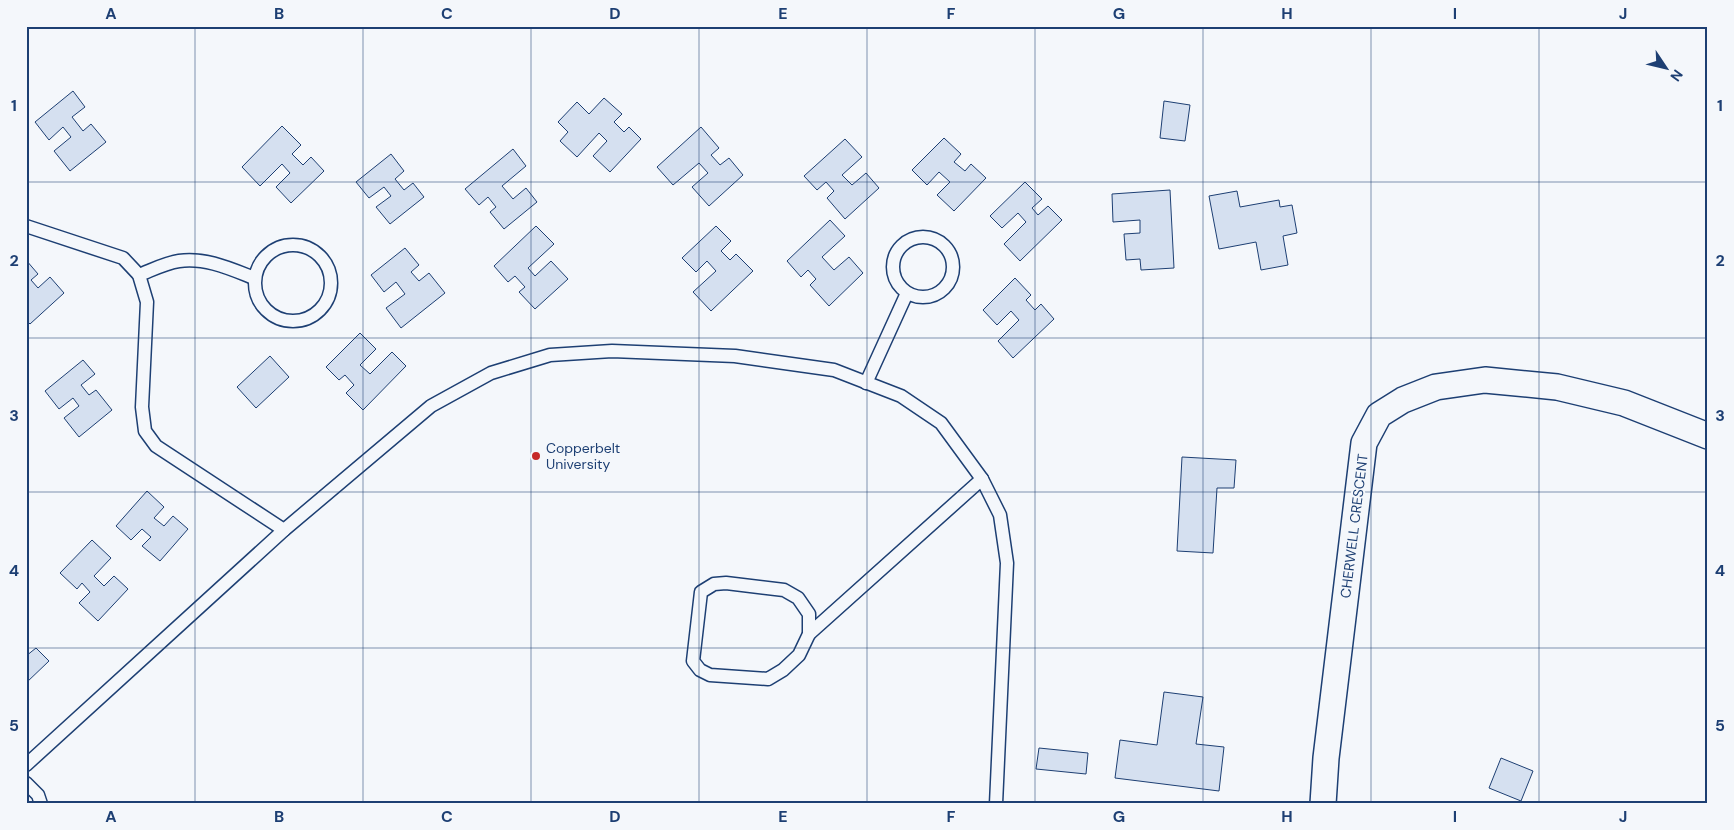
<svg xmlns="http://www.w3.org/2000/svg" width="1734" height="830" font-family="'DM Sans',sans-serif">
<rect width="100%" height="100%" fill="#f4f7fb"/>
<g fill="#d5e0f0" stroke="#1d3f73">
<polygon points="73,91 85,107 72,117 83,131 91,124 106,142 70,171 54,151 71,137 63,127 49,140 35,122"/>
<polygon points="604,98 622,114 614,122 624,132 629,127 641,139 610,172 593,156 607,141 599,133 577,157 560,141 568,132 558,122 577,102 589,114"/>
<polygon points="1164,101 1190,105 1185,141 1160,138"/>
<polygon points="282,126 301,145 292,154 303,165 311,157 324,171 291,203 276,187 290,173 282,164 260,186 242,167"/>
<polygon points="701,127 719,148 711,155 720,165 729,158 743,175 709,206 692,187 708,173 699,163 673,185 657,167"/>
<polygon points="944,138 961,154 954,162 965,171 971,164 986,178 954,211 937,195 950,182 939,172 927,185 912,170"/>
<polygon points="845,139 862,157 842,175 852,185 866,173 879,188 845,219 827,198 834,191 826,182 817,190 804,176"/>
<polygon points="513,149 526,166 502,186 513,199 526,188 537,202 504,229 490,212 496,207 488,197 479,205 465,189"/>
<polygon points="391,154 404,171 395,179 404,190 413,183 424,197 390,224 376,207 391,196 384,187 369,198 356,182"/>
<polygon points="1025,182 1042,199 1032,208 1038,215 1048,206 1062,220 1020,261 1004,244 1026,222 1018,213 1002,228 990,216"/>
<polygon points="1170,190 1174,268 1141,270 1140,259 1126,260 1124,234 1140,233 1140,220 1113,222 1112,194"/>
<polygon points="1237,191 1240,207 1279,200 1280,207 1292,205 1297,233 1283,236 1288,265 1261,270 1256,242 1219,249 1209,196"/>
<polygon points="830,220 845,236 822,257 834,270 849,257 863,273 829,306 810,285 816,279 808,270 801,277 787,261"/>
<polygon points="536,226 554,244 528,268 535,276 551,261 568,279 535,309 519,292 525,287 515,276 508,282 494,266"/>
<polygon points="716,226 731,241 721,251 730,260 736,254 753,271 711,311 693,292 716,271 707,261 696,272 682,258"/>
<polygon points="405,248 419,265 411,272 419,281 429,273 445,293 401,328 386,308 405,294 396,282 384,292 371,275"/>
<polygon points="26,260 38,274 31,280 38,288 50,277 64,293 30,324 26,320"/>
<polygon points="1015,278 1031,295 1026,300 1035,310 1041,304 1054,319 1013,358 998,341 1019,320 1011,311 997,325 983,310"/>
<polygon points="360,333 376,349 360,365 370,374 392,352 406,366 363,410 346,393 354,385 345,375 339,380 326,367"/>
<polygon points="270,356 289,377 256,408 237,387"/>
<polygon points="83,360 95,374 81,385 89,395 96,390 112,410 79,437 64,418 79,406 73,398 59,409 45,391"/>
<polygon points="1182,457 1236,460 1234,488 1217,488 1213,553 1177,551"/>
<polygon points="147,491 164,507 154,518 164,526 173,516 188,529 160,561 142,546 151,537 142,529 131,540 116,526"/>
<polygon points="92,540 111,558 94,576 104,586 114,576 128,589 98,621 79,603 90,592 82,583 77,589 60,573"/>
<polygon points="36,648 49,661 26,683 26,656"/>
<polygon points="1164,692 1203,697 1196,744 1224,747 1219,791 1115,778 1120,740 1157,745"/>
<polygon points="1039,748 1088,753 1086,774 1036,769"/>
<polygon points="1501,758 1533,771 1521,801 1489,788"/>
</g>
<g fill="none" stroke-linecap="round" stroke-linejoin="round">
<g stroke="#1d3f73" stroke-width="15">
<g id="service">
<polyline points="26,226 123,258 139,275 147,302 142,407 145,431 156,446 284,530"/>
<circle cx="923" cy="267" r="30"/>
<circle cx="293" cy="283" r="38"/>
<path d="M139,275c13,-5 26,-12 40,-14 26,-4 52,8 75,17"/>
<polyline points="866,383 907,293"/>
<polygon points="726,583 784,590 798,598 809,614 809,634 799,655 783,670 768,679 710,675 700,670 693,661 701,592 714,584"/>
<polyline points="809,634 982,479"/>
<polyline points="26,765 284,530 431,406 491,373 550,355 612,351 735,356 834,370 901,396 941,423 982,479 1000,515 1007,563 996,804"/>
<polyline points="26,783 38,795 41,804"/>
</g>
</g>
<g stroke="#1d3f73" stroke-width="28">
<polyline id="minor" points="1323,804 1326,758 1364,443 1379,415 1403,400 1436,387 1485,380 1557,387 1624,403 1708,436"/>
</g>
<use href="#service" stroke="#f4f7fb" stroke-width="12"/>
<use href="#minor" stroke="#f4f7fb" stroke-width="25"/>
</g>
<path fill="none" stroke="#1d3f73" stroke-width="1" stroke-opacity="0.55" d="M195,26v778M363,26v778M531,26v778M699,26v778M867,26v778M1035,26v778M1203,26v778M1371,26v778M1539,26v778M26,182h1682M26,338h1682M26,492h1682M26,648h1682"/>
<circle fill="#c62828" stroke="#f4f7fb" stroke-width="2" cx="536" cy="456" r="5"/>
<g text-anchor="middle" stroke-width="4" stroke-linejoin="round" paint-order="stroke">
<g font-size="14" fill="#1d3f73" stroke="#f4f7fb" text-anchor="start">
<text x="546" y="453">Copperbelt<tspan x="546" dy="16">University</tspan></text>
</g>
<g font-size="14" fill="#1d3f73" stroke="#f4f7fb">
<text transform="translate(1354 526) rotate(-83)" y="5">CHERWELL CRESCENT</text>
</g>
</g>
<rect width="1734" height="830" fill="none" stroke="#f4f7fb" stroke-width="55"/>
<g transform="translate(1666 68) rotate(125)" stroke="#f4f7fb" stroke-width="4" paint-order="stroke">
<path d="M0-4L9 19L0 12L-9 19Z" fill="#1d3f73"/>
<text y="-8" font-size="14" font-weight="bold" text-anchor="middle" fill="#1d3f73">N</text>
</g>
<rect x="28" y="28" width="1678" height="774" fill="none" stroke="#1d3f73" stroke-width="2"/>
<g font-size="16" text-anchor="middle" font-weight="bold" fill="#1d3f73">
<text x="111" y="19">A</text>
<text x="279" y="19">B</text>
<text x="447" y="19">C</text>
<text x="615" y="19">D</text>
<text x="783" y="19">E</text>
<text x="951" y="19">F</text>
<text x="1119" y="19">G</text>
<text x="1287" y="19">H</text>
<text x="1455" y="19">I</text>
<text x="1623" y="19">J</text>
<text x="14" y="111">1</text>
<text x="1720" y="111">1</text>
<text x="14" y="266">2</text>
<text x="1720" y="266">2</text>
<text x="14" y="421">3</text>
<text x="1720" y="421">3</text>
<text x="14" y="576">4</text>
<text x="1720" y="576">4</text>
<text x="14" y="731">5</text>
<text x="1720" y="731">5</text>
<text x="111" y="822">A</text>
<text x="279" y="822">B</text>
<text x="447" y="822">C</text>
<text x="615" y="822">D</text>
<text x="783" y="822">E</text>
<text x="951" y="822">F</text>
<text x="1119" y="822">G</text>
<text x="1287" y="822">H</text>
<text x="1455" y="822">I</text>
<text x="1623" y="822">J</text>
</g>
</svg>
